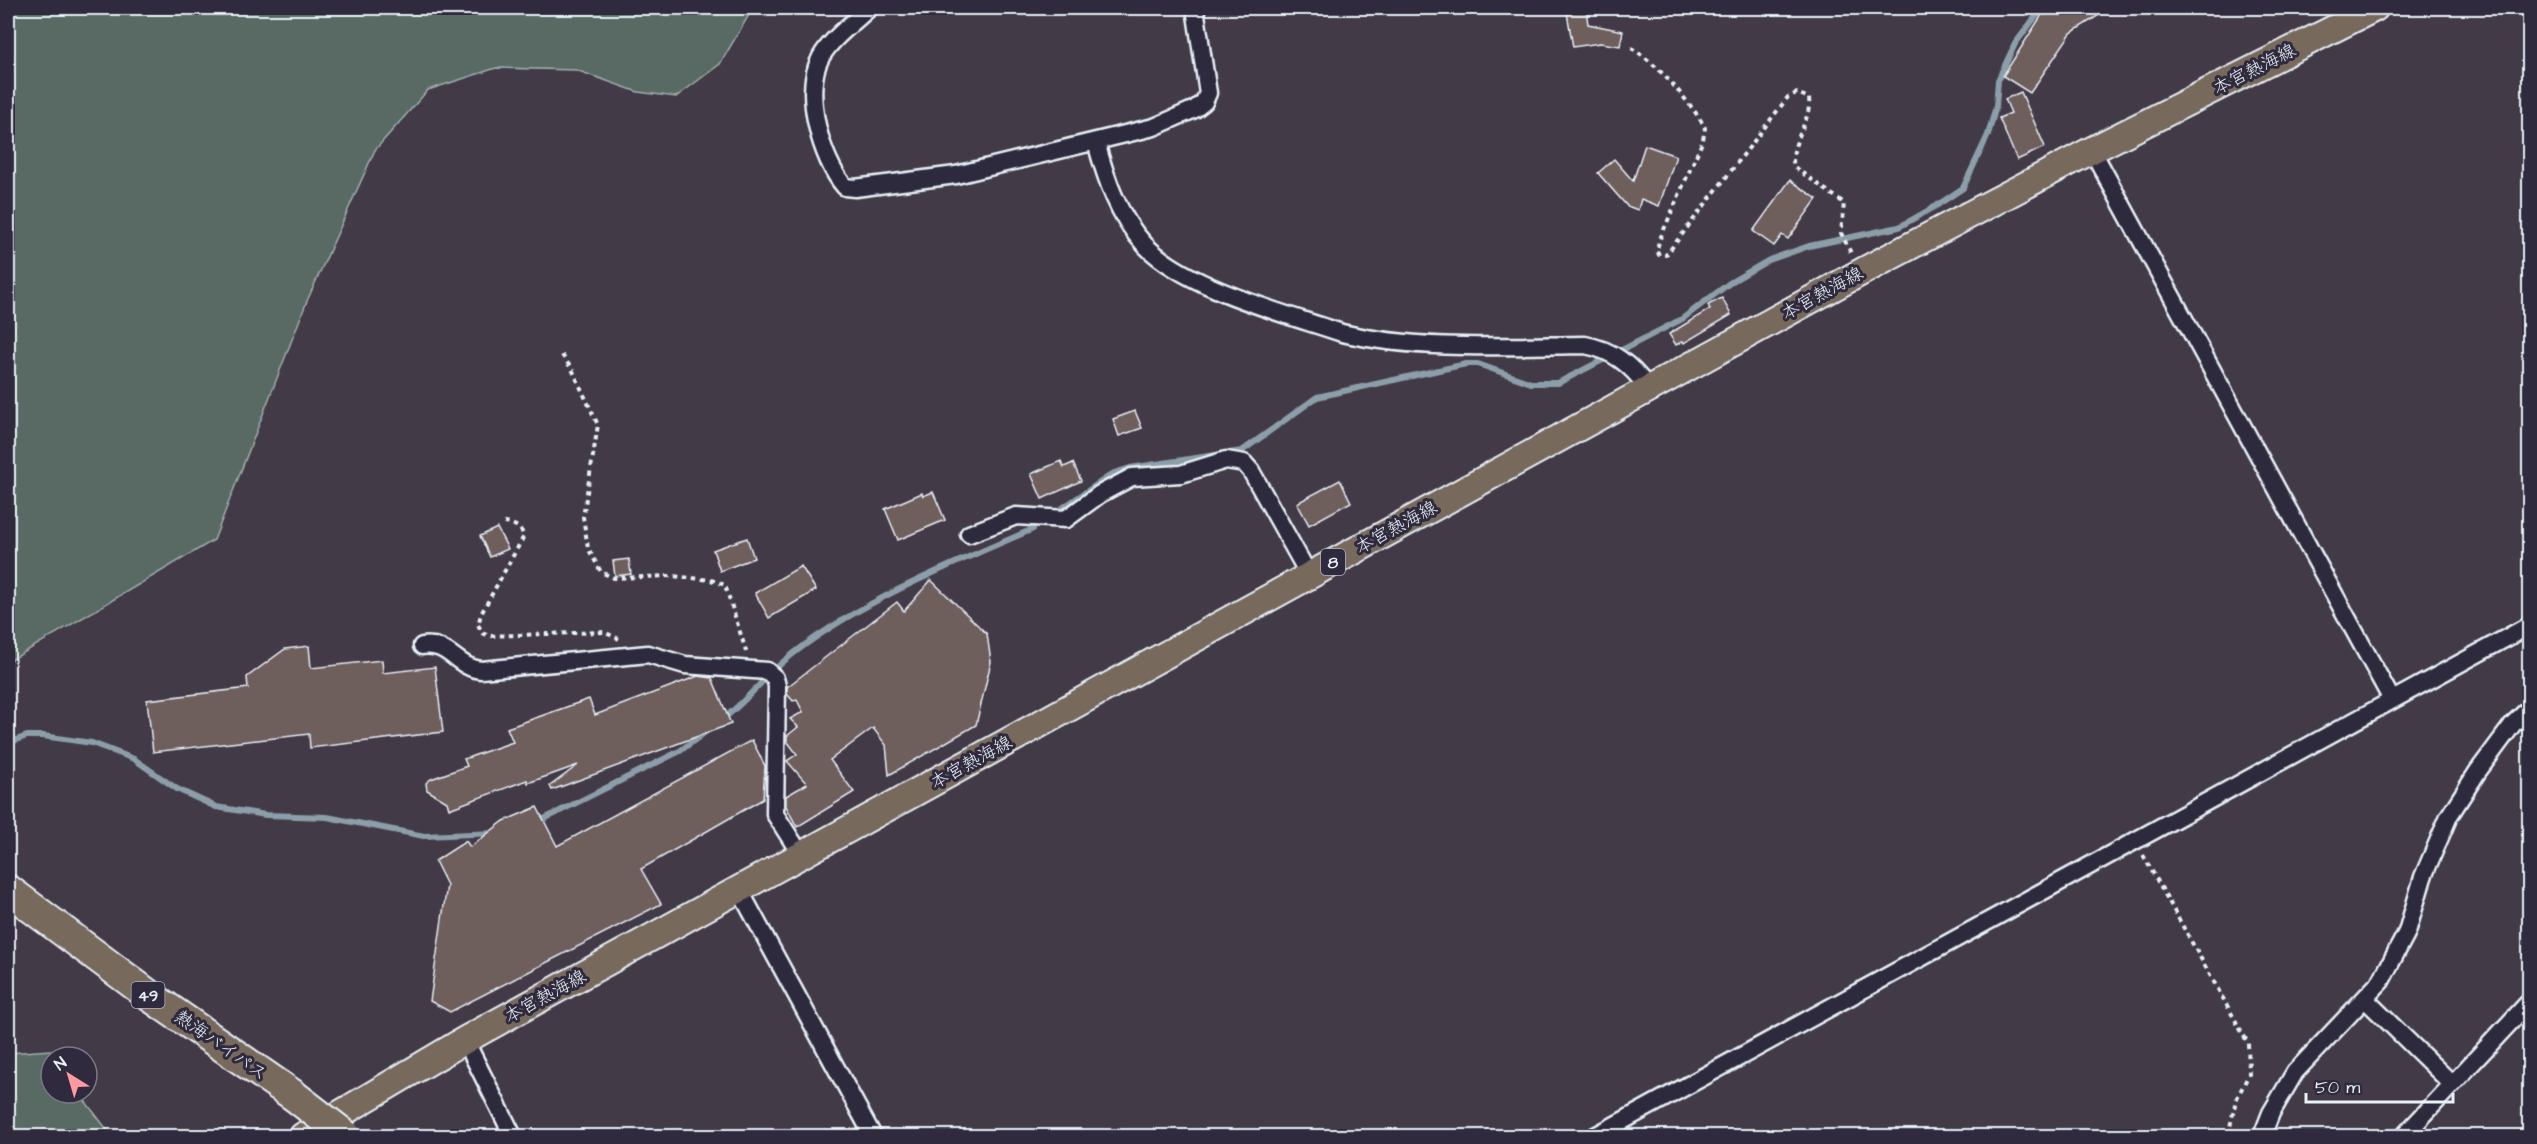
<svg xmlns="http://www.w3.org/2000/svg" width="2537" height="1144" font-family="'Architects Daughter','Klee One',sans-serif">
<rect width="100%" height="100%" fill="#423a46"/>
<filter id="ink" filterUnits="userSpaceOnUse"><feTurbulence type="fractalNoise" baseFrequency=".0167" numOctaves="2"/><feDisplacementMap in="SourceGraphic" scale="12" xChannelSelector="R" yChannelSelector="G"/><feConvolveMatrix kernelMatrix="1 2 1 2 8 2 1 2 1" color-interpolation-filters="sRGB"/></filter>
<g filter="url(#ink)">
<g fill="#596b64" stroke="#a0aeae" stroke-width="1.5">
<polygon points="8,8 753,8 720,64 676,97 638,92 576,70 496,68 428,90 375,150 307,301 214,540 8,662"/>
<polygon points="51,1050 55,1057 51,1057 51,1093 79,1093 112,1136 8,1136 8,1053"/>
</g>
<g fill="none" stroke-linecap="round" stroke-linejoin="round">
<g stroke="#8c9ea9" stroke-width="6">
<polyline points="1061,509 1114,473 1130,468 1242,451 1317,397 1466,364 1478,364 1531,383 1558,383 1682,319 1731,282 1769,260 1809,246 1899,227 1936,206 1963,188 1988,135 1996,106 1998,80 2015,44 2042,8"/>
<path d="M723,719c22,-17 39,-39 60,-57 69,-58 168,-97 250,-133"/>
<polyline points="8,743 27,736 43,736 92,743 134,759 177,789 216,807 266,815 327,817 424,836 496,833"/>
<polyline points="538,822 680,751 708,730"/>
</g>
</g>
<g fill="#6e5f5b" stroke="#e8f1f8" stroke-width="1.5">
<polygon points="2050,8 2110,8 2071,33 2030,93 2003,76 2043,13 2046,15"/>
<polygon points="1586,10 1588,24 1623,31 1620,46 1600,43 1573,47 1567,13"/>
<polygon points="2021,92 2045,147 2017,160 1999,118 2011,113 2005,99"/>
<polygon points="1645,145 1676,156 1659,206 1641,199 1638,210 1627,206 1598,173 1614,159 1633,181"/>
<polygon points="1790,180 1817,199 1788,239 1782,235 1774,246 1753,231"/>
<polygon points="1722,298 1731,315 1684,343 1683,341 1676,345 1669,334 1710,309 1708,305"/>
<polygon points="1135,411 1142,428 1119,436 1113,419"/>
<polygon points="1061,461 1064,467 1073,463 1081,481 1042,499 1031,474"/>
<polygon points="1340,480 1351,502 1309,525 1297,503"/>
<polygon points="933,492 945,520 898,540 885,509 922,493 923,496"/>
<polygon points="497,528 508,549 490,557 480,536"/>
<polygon points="747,538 754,558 720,571 713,550"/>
<polygon points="629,559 631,574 615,576 613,561"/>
<polygon points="801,566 816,590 769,618 755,593"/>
<polygon points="931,580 987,634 991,662 976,725 889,775 886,745 873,728 830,760 854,792 797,827 786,806 786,796 807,784 787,761 797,754 787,741 787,736 798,727 790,719 803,712 797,700 793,701 787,694 787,687 897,602 904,611"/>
<polygon points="309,646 311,668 382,660 383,673 435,667 443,732 310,748 309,734 153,752 147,700 248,688 247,677 285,649"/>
<polygon points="698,676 712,678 731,724 552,790 550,786 578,765 528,783 527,780 449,809 447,802 427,790 426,783 431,779 467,766 464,759 513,742 507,728 589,699 595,715"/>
<polygon points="752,740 765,766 763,799 641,869 661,904 450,1012 430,1001 447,885 435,861 466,841 470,847 504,821 537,807 557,846"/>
</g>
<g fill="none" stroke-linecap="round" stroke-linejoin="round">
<g stroke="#e8f1f8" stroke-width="21">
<g id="street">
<path d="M869,8c-15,14 -38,31 -48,49 -19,34 0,103 24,130l10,1 101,-13 198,-48 41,-18 9,-7 4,-9 -13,-85"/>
<path d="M1096,142c10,37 22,74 49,103 41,43 141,69 197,88 79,18 162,13 243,12 28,5 46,20 63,43"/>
<polyline points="2092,150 2392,700"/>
<polyline points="969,534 1016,516 1066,519 1100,494 1132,477 1181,474 1226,460 1244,463 1251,471 1309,575"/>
<path d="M422,646c26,-5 35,22 59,24l167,-16 37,11 82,6 8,7 2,8 -2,128 26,41"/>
<polyline points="739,889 873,1136"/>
<polyline points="2366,1000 2451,1083"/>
<polyline points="465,1040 513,1136"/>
<polyline points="1595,1136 2530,625"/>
<polyline points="2262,1136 2271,1113 2295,1072 2381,981 2407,932 2423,877 2449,816 2478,771 2513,724 2530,708"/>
<polyline points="2404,1136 2530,1001"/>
</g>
</g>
<g stroke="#e8f1f8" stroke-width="30">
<polyline id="primary" points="303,1136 465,1040 1865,270 2092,150 2375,8"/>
</g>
<g stroke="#e8f1f8" stroke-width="34">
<polyline id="highway" points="8,890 150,996 293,1095"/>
</g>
<g stroke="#e8f1f8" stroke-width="4" stroke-dasharray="4.5 4.5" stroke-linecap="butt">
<path d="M1631,48c21,10 64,59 74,80l-2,12 -44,101 -2,9 2,5h7l4,-5 118,-153 9,-4 12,5c3,24 -21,46 -15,69l50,36 -3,30 10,20"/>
<polyline points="562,355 573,371 598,425 583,517 588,548 601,572 614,578 672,576 711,580 725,585 747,654"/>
<path d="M504,523c10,1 16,3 20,13l-43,78 -3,11 5,8 5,3 116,-4 15,7"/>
<polyline points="2143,855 2248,1043 2249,1074 2236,1100 2228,1136"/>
</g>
<use href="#street" stroke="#2f2a3d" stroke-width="16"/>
<use href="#primary" stroke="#77695c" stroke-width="26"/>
<use href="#highway" stroke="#77695c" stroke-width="30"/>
<g stroke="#e8f1f8" stroke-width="34" stroke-linecap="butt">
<polyline id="highway-bridge" points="293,1095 346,1136"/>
</g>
<use href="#highway-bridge" stroke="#77695c" stroke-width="30"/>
</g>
</g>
<g text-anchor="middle" stroke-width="6" stroke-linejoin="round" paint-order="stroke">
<g fill="#2f2a3d" stroke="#b0b5c0" stroke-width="1.5">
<rect x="1321" y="549" width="24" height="26" rx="4.5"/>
<rect x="131.5" y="982" width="33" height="26" rx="4.5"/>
</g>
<g font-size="16" font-weight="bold" fill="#e8f1f8">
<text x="1333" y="568">8</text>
<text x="148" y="1001">49</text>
</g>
<g font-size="18" fill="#e8f1f8" stroke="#2f2a3d">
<text transform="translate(2254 69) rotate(-27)" y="6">本宮熱海線</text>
<text transform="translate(1822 293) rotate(-29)" y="6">本宮熱海線</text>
<text transform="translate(1396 527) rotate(-29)" y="6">本宮熱海線</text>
<text transform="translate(971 762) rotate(-29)" y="6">本宮熱海線</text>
<text transform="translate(545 996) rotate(-29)" y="6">本宮熱海線</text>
<text transform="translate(221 1045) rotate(35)" y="6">熱海バイパス</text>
</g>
</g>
<rect width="2537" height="1144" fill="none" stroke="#2f2a3d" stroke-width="30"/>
<rect x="15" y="15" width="2507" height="1114" fill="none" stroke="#e8f1f8" stroke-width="2" filter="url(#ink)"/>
<g transform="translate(69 1075) rotate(323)"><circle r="28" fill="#2f2a3d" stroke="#797a88" stroke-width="1.5"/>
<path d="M0-4.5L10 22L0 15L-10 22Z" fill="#ff9aa2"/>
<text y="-9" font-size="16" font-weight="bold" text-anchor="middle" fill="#e8f1f8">N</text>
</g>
<path d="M2306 1093v9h147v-9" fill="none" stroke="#e8f1f8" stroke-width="3"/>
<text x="2315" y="1093" font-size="18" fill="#e8f1f8" stroke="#2f2a3d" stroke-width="4.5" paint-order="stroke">50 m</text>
</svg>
